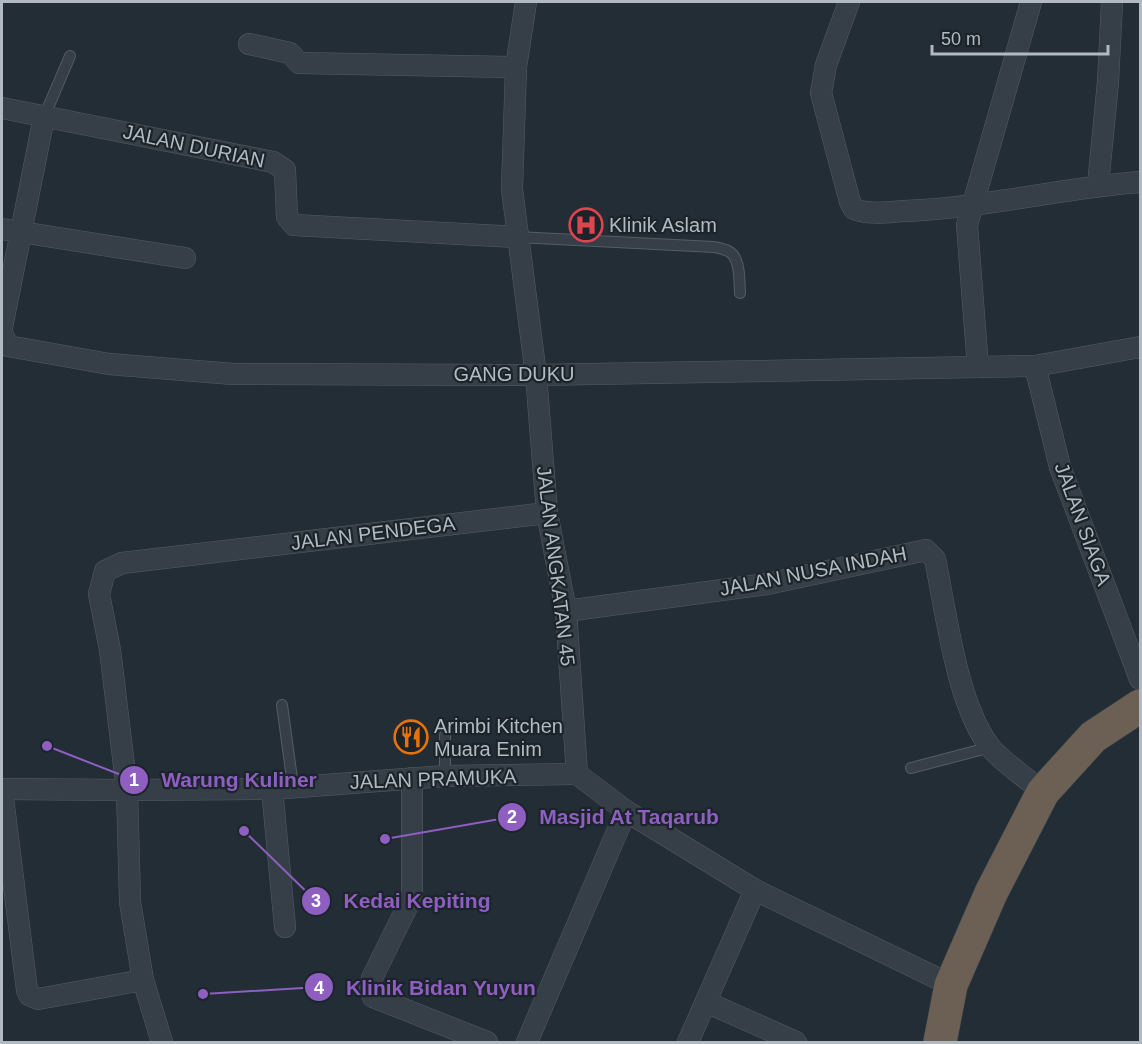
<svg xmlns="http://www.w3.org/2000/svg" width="1142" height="1044" font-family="Arial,sans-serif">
<rect width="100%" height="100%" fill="#232d36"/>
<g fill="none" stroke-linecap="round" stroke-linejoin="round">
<g stroke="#545d64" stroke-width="12">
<g id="lane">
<polyline points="44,117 70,56"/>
<path d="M517,237l197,10c4,1 10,2 14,4 13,6 11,30 12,42"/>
<polyline points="282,705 293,786"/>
<polyline points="911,768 991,747"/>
<polyline points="445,776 445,735"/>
</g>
</g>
<g stroke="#545d64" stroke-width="22">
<g id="street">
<polyline points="526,2 516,67 512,189 536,375 547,513 566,611 577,774 626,811 755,890 951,985"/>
<path d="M849,2l-23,63 -5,28 29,109 4,7c15,6 33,3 50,2 80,-3 157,-23 236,-29"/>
<polyline points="249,44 290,53 299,63 516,67"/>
<polyline points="2,108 273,162 285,170 287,217 294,225 517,237"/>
<polyline points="1098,185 1108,82 1112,2"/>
<polyline points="2,229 185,258"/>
<polyline points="2,327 44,117"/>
<polyline points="2,333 8,346 109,364 233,374 536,375 1035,366 1140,347"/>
<polyline points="1035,366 1060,467 1140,679"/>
<polyline points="978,367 967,225 1031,2"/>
<path d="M566,611l201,-27 159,-34 9,9c11,53 22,146 55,188 11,14 39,33 53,45"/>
<polyline points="412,778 412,894 407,907 372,978 370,989 373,997 487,1042"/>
<polyline points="2,789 127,790 272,789 445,776 577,774"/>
<polyline points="272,789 285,927"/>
<polyline points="2,790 27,990 29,995 38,999 143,980"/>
<polyline points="706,1002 796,1042"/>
<polyline points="162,1042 143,980 130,902 127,790 110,650 99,594 105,571 122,563 547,513"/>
<polyline points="527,1042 626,811"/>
<polyline points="688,1042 755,890"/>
</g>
</g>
<g stroke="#414a51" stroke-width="34">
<polyline id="highway" points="940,1042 951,985 991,893 1043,792 1093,737 1140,706"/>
</g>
<use href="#lane" stroke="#363f47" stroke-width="10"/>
<use href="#street" stroke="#363f47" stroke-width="21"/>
<use href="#highway" stroke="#6c6054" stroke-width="33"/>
</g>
<defs>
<g id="hospital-ring" transform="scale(1.725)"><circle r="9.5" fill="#1c242b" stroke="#e0444e" stroke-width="1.5"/><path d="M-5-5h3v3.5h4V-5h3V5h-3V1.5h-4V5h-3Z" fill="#e0444e"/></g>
<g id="restaurant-ring" transform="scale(1.725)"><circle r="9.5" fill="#1c242b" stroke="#e8710a" stroke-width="1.5"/><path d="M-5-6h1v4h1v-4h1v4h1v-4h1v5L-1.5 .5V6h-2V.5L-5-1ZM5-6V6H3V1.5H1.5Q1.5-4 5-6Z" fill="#e8710a"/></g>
</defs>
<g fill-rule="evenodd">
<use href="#hospital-ring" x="586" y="225"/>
<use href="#restaurant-ring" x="411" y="737"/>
</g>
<g text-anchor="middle" stroke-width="4.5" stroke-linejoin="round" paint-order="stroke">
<g font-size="20" fill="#b1bac3" stroke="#1c242b">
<text transform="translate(194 146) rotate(12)" y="7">JALAN DURIAN</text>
<text x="514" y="381">GANG DUKU</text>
<text transform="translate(1083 524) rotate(70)" y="7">JALAN SIAGA</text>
<text transform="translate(373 533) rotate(-7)" y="7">JALAN PENDEGA</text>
<text transform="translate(556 566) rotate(83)" y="7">JALAN ANGKATAN 45</text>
<text transform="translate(813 571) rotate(-11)" y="7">JALAN NUSA INDAH</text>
<text transform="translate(433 779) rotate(-2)" y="7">JALAN PRAMUKA</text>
</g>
<g font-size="20" fill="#b1bac3" stroke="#1c242b" text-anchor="start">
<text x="609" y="232">Klinik Aslam</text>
<text x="434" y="733">Arimbi Kitchen<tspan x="434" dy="23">Muara Enim</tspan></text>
</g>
</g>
<path fill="none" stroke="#8e5ec0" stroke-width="2" d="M47 746L134 780M385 839L512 817M244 831L316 901M203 994L319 987"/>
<g fill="#8e5ec0" stroke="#1c242b" stroke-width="2">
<circle cx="47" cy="746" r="6"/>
<circle cx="385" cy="839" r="6"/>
<circle cx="244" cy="831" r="6"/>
<circle cx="203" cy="994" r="6"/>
<circle cx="134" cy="780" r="15"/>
<circle cx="512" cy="817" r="15"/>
<circle cx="316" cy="901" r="15"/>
<circle cx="319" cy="987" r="15"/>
</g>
<g font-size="18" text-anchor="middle" font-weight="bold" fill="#fff">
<text x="134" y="786">1</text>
<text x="512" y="823">2</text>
<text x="316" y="907">3</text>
<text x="319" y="994">4</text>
</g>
<g font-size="21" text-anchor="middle" font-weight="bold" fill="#8e5ec0" stroke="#1c242b" stroke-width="4.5" stroke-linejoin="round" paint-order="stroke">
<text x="239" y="787">Warung Kuliner</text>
<text x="629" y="824">Masjid At Taqarub</text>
<text x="417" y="908">Kedai Kepiting</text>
<text x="441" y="995">Klinik Bidan Yuyun</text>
</g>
<rect width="1142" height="1044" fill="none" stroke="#b1bac3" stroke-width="6"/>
<path d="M932 45v9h176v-9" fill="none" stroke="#b1bac3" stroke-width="3"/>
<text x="941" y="45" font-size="18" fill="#b1bac3" stroke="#1c242b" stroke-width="4.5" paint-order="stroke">50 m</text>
</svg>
